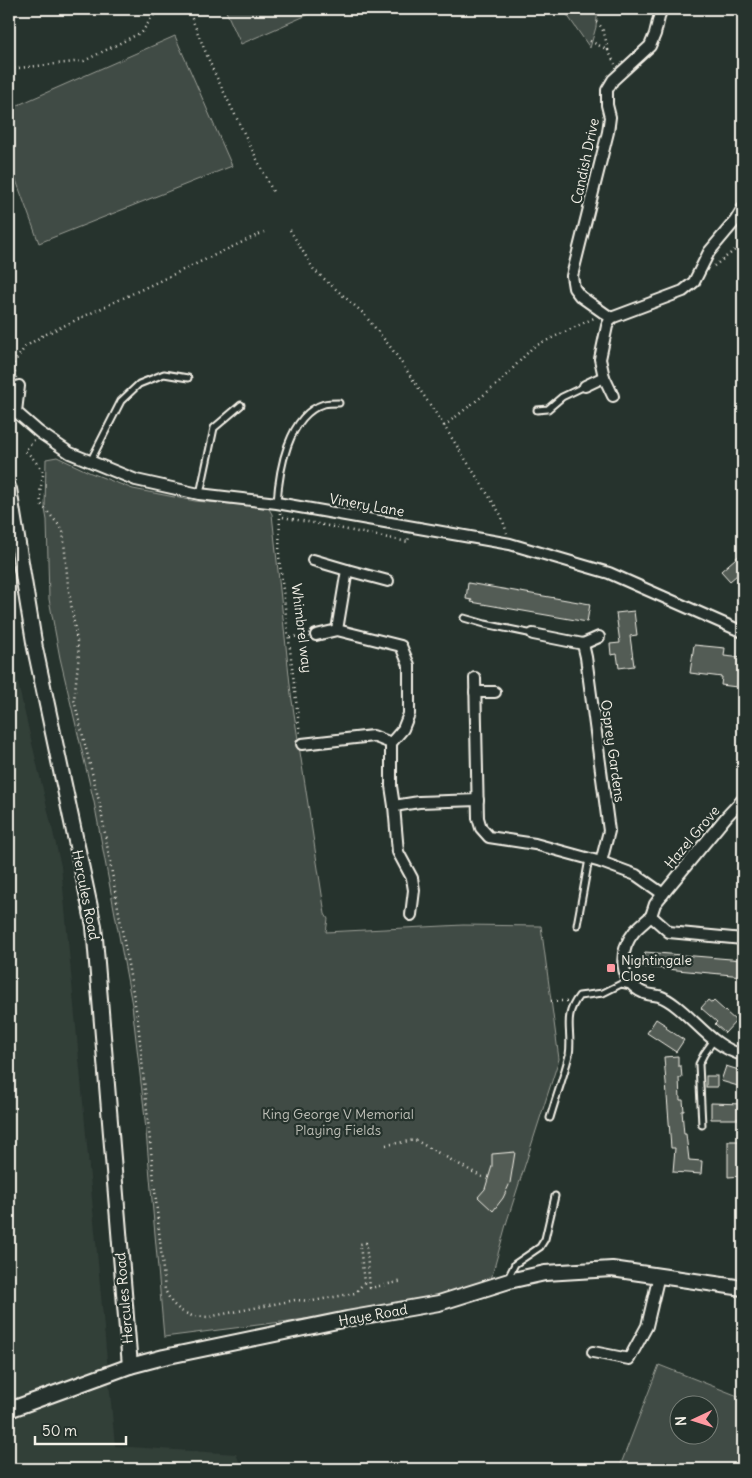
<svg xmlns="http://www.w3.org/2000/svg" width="752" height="1478" font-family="Delius,sans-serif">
<rect width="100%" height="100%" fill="#26332d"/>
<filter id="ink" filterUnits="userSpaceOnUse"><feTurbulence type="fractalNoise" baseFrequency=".02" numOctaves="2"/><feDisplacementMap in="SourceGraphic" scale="10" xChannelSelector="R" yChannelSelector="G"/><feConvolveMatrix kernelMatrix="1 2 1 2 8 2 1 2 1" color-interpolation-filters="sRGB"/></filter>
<g filter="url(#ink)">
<polygon fill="#333f39" points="9,646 61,866 115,1446 236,1454 242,1469 9,1469"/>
<g fill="#414b45" stroke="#9a9e96" fill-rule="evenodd">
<polygon points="225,9 321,9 241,44"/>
<polygon points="563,9 598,9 596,27 590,48"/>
<polygon points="175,36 232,166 39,243 9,161 9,109"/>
<polygon points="57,457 91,473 133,489 195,501 268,507 272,514 291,694 325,914 328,919 326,932 463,925 541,926 559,1059 507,1221 490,1283 458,1294 344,1314 164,1337 144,1109 132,1005 94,802 60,658 49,599 47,520 45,509 46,459"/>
<path d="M659,1365l84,33v67l-1,4h-123zM680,1406h30v30h-30z"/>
</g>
<g fill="#525c55" stroke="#f4f1e8">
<polygon points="743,552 743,570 730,581 721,571"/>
<polygon points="468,583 590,604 587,622 471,602 472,600 466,599"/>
<polygon points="634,611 637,635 630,636 634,666 619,668 617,654 611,655 610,644 620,643 616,613"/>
<polygon points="694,645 725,648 724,656 743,658 743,672 739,671 737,687 721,685 722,677 690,673"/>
<polygon points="645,952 743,960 743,976 644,967"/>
<polygon points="708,1000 712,1003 714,1001 736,1021 725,1033 715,1024 717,1022 701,1008"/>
<polygon points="656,1019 667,1026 666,1028 684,1040 676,1052 647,1033"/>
<polygon points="678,1056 678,1066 681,1066 682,1078 679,1078 680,1100 683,1100 684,1111 682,1111 684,1134 686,1134 689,1160 702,1161 701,1174 673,1172 675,1148 671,1148 664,1057"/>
<polygon points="726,1066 742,1071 738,1086 721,1081"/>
<rect x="706" y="1076" width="11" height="11"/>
<polygon points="711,1103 743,1104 743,1119 711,1119"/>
<polygon points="728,1141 743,1141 743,1176 728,1177"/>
<polygon points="515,1152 510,1183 503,1198 493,1211 478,1197 485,1189 492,1166 492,1154"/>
</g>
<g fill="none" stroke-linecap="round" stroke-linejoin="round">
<g stroke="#f4f1e8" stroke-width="9">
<g id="lane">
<polyline points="537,410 548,409 562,397 585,386"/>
<polyline points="90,462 121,401 139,384 164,374 188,378"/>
<polyline points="200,494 214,428 241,405"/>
<path d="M277,503c2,-32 11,-88 47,-99 4,-1 10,-1 15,-1"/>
<polyline points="464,618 485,624 533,634"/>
<polyline points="577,925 589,859"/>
<path d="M550,1118c6,-21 14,-42 19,-63 4,-24 -7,-37 10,-59l24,-3 18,-9 10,2"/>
<polyline points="702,1125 699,1064 704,1054 714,1040"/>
<polyline points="507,1280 515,1264 540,1247 545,1239 555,1196"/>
</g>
</g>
<g stroke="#f4f1e8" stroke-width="14">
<g id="street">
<polyline points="611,318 683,291 694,282 709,252 735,221 743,208"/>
<polyline points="604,377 600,359 607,326 611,318 580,296 574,288 572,276 608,132 610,117 607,105 607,90 613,80 650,46 655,34 661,9"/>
<polyline points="19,386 16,412 39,432 70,453 136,480 199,494 277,503 510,544 609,573 743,632"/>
<polyline points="585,386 604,377 613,396"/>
<polyline points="313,560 347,570"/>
<polyline points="337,630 347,570 388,581"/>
<polyline points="533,634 583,644 586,657 609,831 601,862"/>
<polyline points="316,635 337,630 401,646 409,665 409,714 403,729 391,743 391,786 394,806 419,802 478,800"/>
<polyline points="583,644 599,637"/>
<polyline points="475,678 478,818 481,828 489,837 535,844 601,862 636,875 663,894"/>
<polyline points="475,692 495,692"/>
<polyline points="302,744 373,736 391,743"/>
<polyline points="743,799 727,816 663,894 655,904 651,916 669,932 743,939"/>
<polyline points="394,806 398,852 412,878 414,890 411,915"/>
<path d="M651,916c-5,5 -12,10 -17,16 -16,20 -15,50 10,61 5,2 11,2 15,3 6,2 12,6 17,10 22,17 39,42 67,49"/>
<polyline points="593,1352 629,1359 647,1326 659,1275"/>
</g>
</g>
<g stroke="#f4f1e8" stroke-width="18">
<g id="secondary">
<polyline points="9,489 35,648 94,926 130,1366"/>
<polyline points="9,1410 130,1366 164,1357 347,1319 439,1303 509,1281 545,1273 612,1269 743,1288"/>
</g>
</g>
<g stroke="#f4f1e8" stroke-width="2.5" stroke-dasharray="1 4" stroke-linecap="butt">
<polyline points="188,9 213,70 273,192"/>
<path d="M590,41l18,9c-3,-11 -3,-24 -14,-29"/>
<polyline points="608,50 615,64"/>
<polyline points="9,69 84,61 142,32 158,9"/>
<polyline points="290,230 314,270 363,313 392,349 439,418 501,515 507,533"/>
<polyline points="714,266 743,244"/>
<polyline points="16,378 13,364 25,347 42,336 264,232"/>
<polyline points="444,426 499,383 533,347 594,318"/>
<polyline points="34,440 25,451 32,457 42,470 43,475 40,492 41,504 63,530 68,585 79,654 74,700 100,805 138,1021 165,1290 172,1303 181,1311 192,1316 208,1317 295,1300 313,1301 355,1293 364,1283 360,1244 366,1243 370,1288 403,1281"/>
<polyline points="280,513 279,556 300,734"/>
<polyline points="283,517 408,542 409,536"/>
<polyline points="290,637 307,636"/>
<polyline points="551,1001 567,1001"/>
<polyline points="386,1145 415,1140 484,1178"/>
</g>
<use href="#lane" stroke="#26332d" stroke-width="5"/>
<use href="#street" stroke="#26332d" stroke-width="10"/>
<use href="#secondary" stroke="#26332d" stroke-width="14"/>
</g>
</g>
<rect fill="#ff9aa2" stroke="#26332d" stroke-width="2" x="606" y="963" width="10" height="10" rx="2.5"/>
<g text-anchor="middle" stroke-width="4.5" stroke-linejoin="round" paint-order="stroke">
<g font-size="14" fill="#f4f1e8" stroke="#26332d">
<text transform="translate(585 161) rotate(-78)" y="5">Candish Drive</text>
<text transform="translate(367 505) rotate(10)" y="5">Vinery Lane</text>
<text transform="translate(302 628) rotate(83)" y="5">Whimbrel way</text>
<text transform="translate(613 751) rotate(82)" y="5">Osprey Gardens</text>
<text transform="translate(692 837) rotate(-50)" y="5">Hazel Grove</text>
<text transform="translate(86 895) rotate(79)" y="5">Hercules Road</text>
<text transform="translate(124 1298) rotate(-95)" y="5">Hercules Road</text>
<text transform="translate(373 1315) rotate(-10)" y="5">Haye Road</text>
</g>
<g font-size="14" fill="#f4f1e8" stroke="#26332d" text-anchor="start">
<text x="621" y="965">Nightingale<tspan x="621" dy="16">Close</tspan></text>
</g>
<g font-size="14" fill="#bebfb7" stroke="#26332d">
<text x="338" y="1119">King George V Memorial<tspan x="338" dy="16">Playing Fields</tspan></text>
</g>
</g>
<rect width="752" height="1478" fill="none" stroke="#26332d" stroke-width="30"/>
<rect x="15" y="15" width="722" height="1448" fill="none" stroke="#f4f1e8" stroke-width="2" filter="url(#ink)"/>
<g transform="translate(694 1420) rotate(266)"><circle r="24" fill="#26332d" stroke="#787f78"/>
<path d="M0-4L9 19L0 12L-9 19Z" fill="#ff9aa2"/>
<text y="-8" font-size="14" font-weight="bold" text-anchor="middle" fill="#f4f1e8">N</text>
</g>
<path d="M35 1436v8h91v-8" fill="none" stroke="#f4f1e8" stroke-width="2.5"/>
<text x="42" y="1436" font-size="15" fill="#f4f1e8" stroke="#26332d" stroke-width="4" paint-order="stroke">50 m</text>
</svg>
